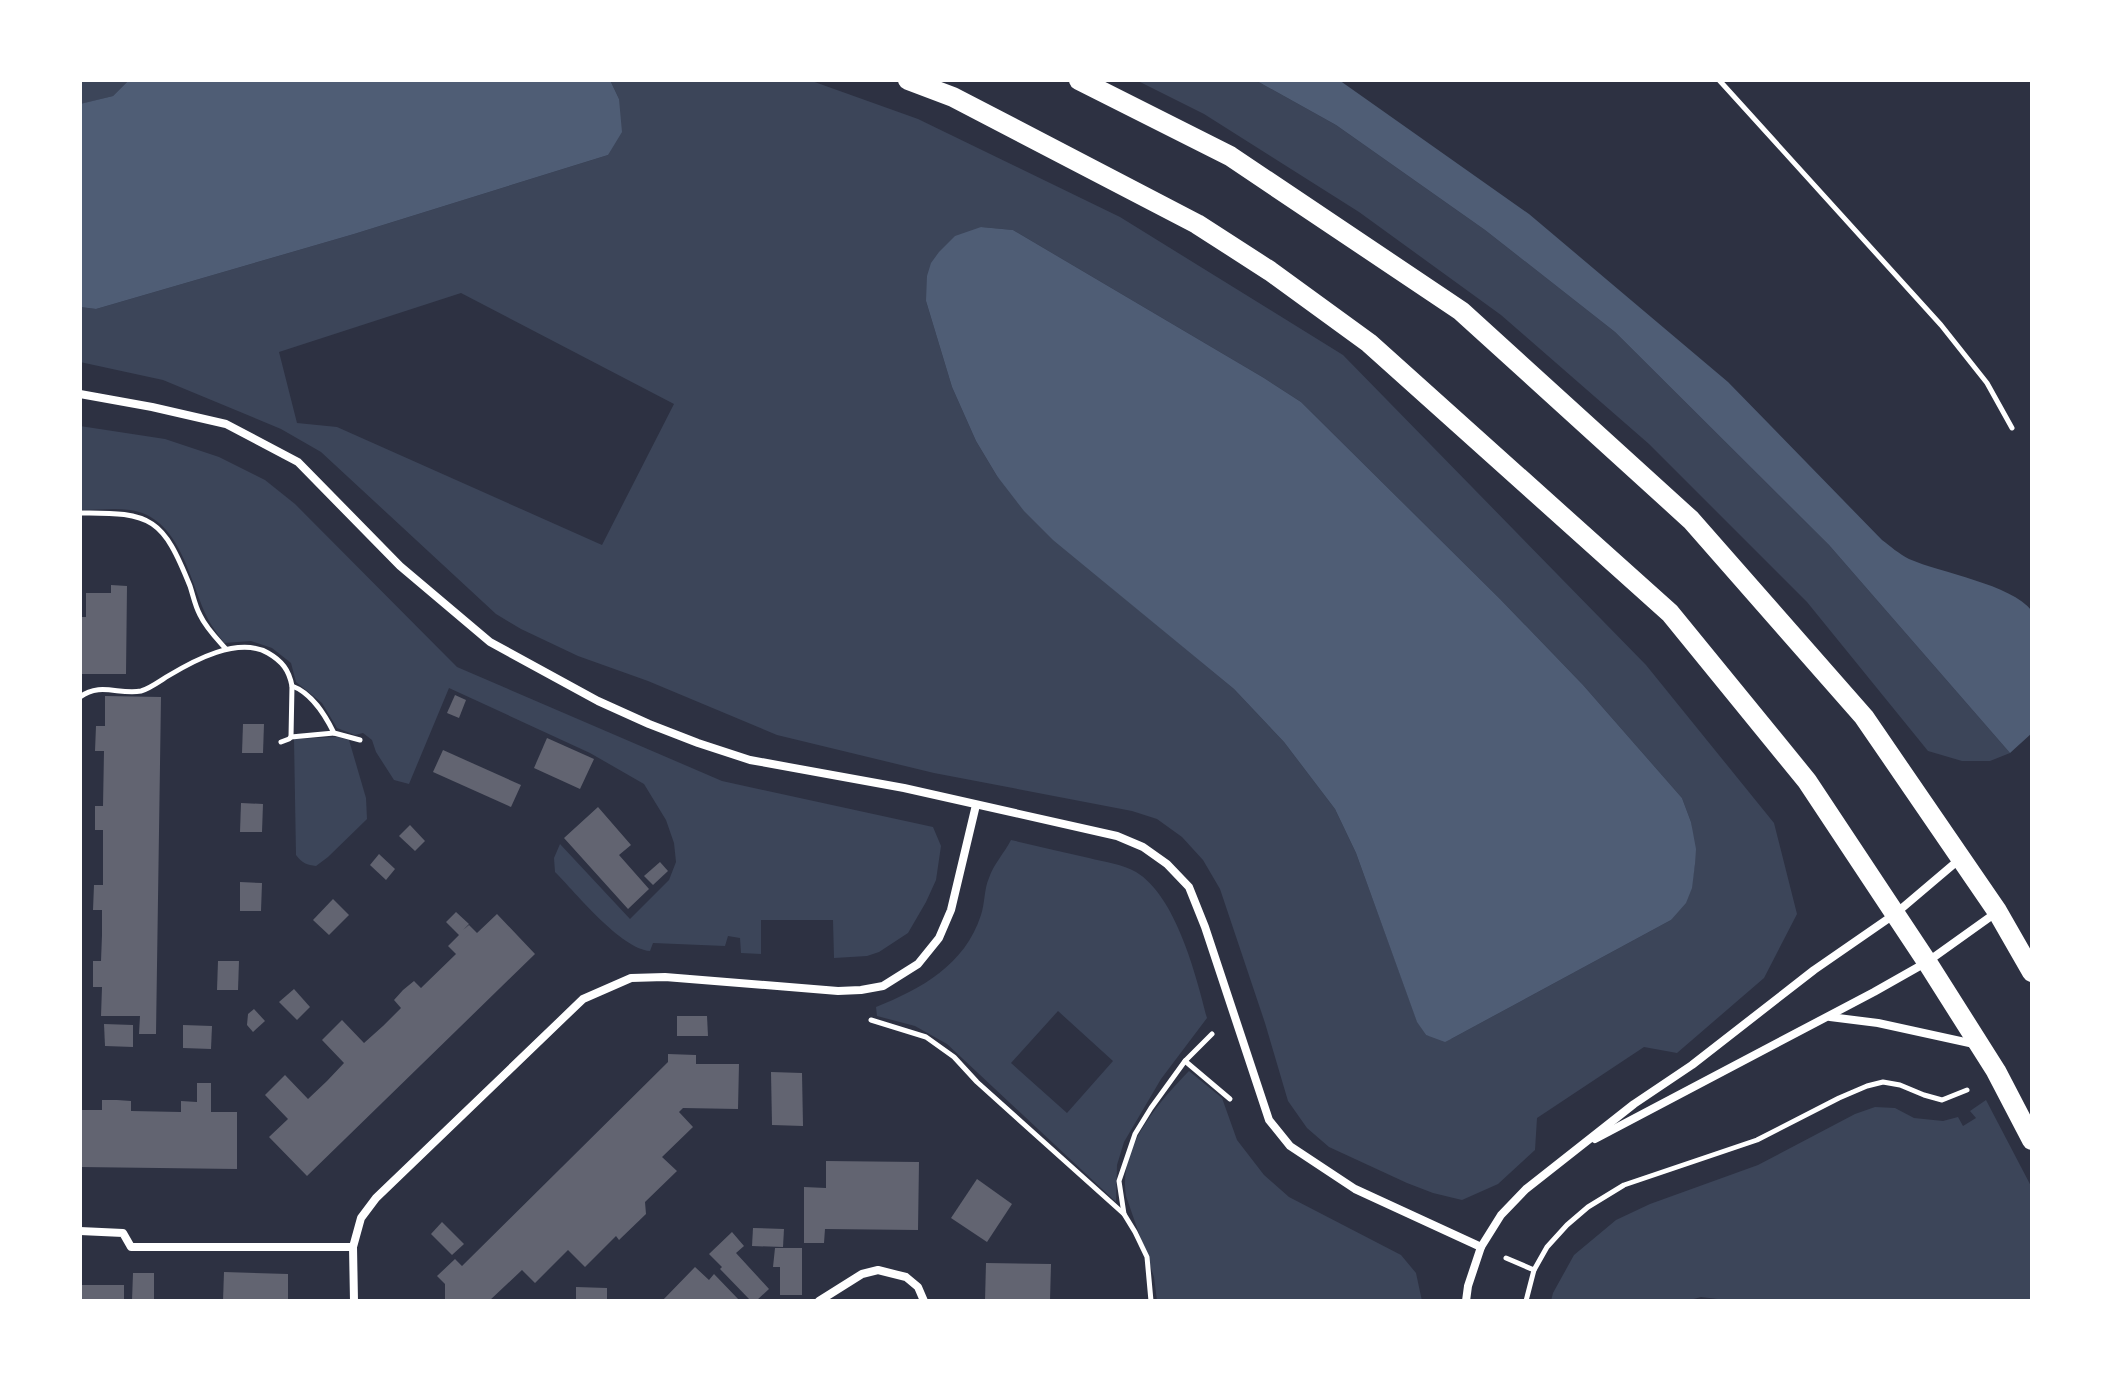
<svg xmlns="http://www.w3.org/2000/svg" width="2112" height="1381" font-family="Figtree,sans-serif">
<rect width="100%" height="100%" fill="#2d3142"/>
<g fill="#3c4559" fill-rule="evenodd">
<polygon points="80,80 129,80 113,96 81,104"/>
<path d="M610,80h199l109,39 202,98 223,138 303,310 128,158 23,91 -33,64 -87,75 -33,-6 -107,71 -2,32 -37,34 -36,16 -29,-7 -26,-10 -78,-36 -22,-19 -19,-27 -23,-78 -45,-134 -17,-29 -21,-23 -25,-18 -25,-8 -198,-38 -157,-38 -129,-54 -70,-25 -57,-27 -25,-15 -175,-162 -40,-23 -118,-49 -83,-18v-55l16,2 258,-75 254,-79 11,-56zM981,227l32,3 251,148 37,24 199,197 83,86 99,113 9,24 4,42 -2,12 -22,44 -220,119 -25,-4 -9,-14 -61,-168 -21,-44 -51,-67 -50,-53 -123,-102 -114,-111 -21,-35 -24,-54 -26,-86zM461,293l213,111 -72,141 -265,-118 -40,-4 -18,-71z"/>
<polygon points="1136,80 1255,80 1336,125 1485,230 1615,332 1829,545 2010,753 1990,761 1962,761 1928,751 1807,602 1649,444 1501,315 1359,212 1204,114"/>
<path d="M80,426l85,13 54,18 46,23 30,24 162,163 265,114 211,46 8,19 -5,34 -10,22 -18,31 -29,19 -12,4 -33,2 -1,-38h-72v34l-20,-1 -1,-15 -12,-2 -3,10 -72,-3 -3,8c-29,-2 -74,-58 -95,-79l-1,-14 6,-14 70,75 39,-39 7,-18 -2,-19 -8,-23 -22,-36 -54,-31 -141,-65 -40,96 -15,-4 -18,-28 -4,-12 -9,-7 -8,2 -18,-7 -15,-25 -26,-21 -5,-19 -19,-15 -21,-7 -27,2c-6,-9 -13,-17 -17,-26 -18,-38 -27,-100 -77,-107 -16,-2 -34,0 -50,0z"/>
<path d="M338,737l11,3 17,58 1,21 -39,38 -12,9c-9,-1 -14,-3 -20,-11l-2,-116z"/>
<path d="M1011,840c26,6 52,12 78,18 15,4 33,6 47,14 40,24 60,103 71,146l-46,61 -37,63 -7,23 -1,37 -169,-158 -32,-18 -38,-10 -1,-9c45,-18 89,-42 105,-92 4,-12 3,-26 8,-37 4,-13 16,-26 22,-38zM1058,1011l55,50 -46,52 -56,-50z"/>
<path d="M1189,1071l33,27 15,42 27,35 25,22 112,58 15,18 6,28h-265l-3,-24 -28,-81c-8,-48 32,-93 63,-125z"/>
<polygon points="1986,1100 2032,1188 2032,1301 1734,1301 1701,1297 1686,1301 1551,1301 1553,1293 1574,1255 1616,1220 1650,1204 1758,1165 1855,1114 1875,1107 1895,1108 1914,1118 1943,1121 1958,1117 1963,1126 1976,1118 1970,1111"/>
</g>
<g fill="#4f5d75">
<polygon points="129,80 610,80 619,99 622,132 608,155 354,234 96,309 80,307 80,104 113,96"/>
<path d="M1255,80h84l190,134 199,168 154,158c8,6 17,14 27,19 32,14 102,25 123,52v122l-22,20 -181,-208 -214,-213 -130,-102 -149,-105z"/>
<polygon points="981,227 1013,230 1264,378 1301,402 1500,599 1583,685 1682,798 1691,822 1696,849 1695,864 1692,888 1686,903 1671,920 1451,1039 1445,1042 1426,1035 1417,1022 1356,853 1335,809 1284,742 1234,689 1053,540 1024,511 997,476 976,441 952,387 926,301 927,276 931,263 939,252 955,236"/>
</g>
<g fill="#626471">
<polygon points="111,585 127,586 126,674 80,674 80,617 86,617 86,593 111,593"/>
<polygon points="455,695 466,700 459,718 447,713"/>
<polygon points="105,696 161,697 156,1034 139,1034 140,1016 101,1016 102,987 93,987 93,961 101,961 102,935 102,910 93,910 94,885 103,885 103,830 95,830 95,806 103,806 104,751 95,751 96,726 105,726"/>
<polygon points="243,724 264,724 263,753 242,753"/>
<polygon points="547,738 594,759 580,789 534,768"/>
<polygon points="443,750 521,785 511,807 433,772"/>
<polygon points="241,803 263,804 262,832 240,832"/>
<polygon points="598,807 631,845 619,855 649,889 628,909 564,838"/>
<polygon points="410,825 425,841 415,851 399,836"/>
<polygon points="379,854 395,869 386,880 370,865"/>
<polygon points="660,862 668,871 653,885 644,876"/>
<polygon points="240,882 262,883 261,911 240,911"/>
<polygon points="333,899 349,915 329,935 313,920"/>
<polygon points="456,912 469,924 463,930 469,925 477,933 497,914 535,954 307,1176 269,1137 288,1119 265,1095 285,1075 308,1099 327,1081 344,1063 322,1040 342,1020 364,1043 383,1026 401,1008 394,1000 403,990 414,981 421,988 456,954 448,946 459,935 446,922"/>
<polygon points="218,961 239,961 238,990 217,990"/>
<polygon points="294,989 310,1007 297,1020 279,1002"/>
<polygon points="254,1009 265,1021 253,1032 247,1025 248,1014"/>
<polygon points="677,1016 707,1016 708,1036 677,1036"/>
<polygon points="104,1024 133,1025 133,1047 105,1046"/>
<polygon points="183,1025 212,1026 211,1049 183,1048"/>
<polygon points="668,1054 696,1055 696,1064 739,1064 738,1109 683,1108 679,1112 693,1127 662,1157 677,1171 645,1202 646,1214 619,1240 616,1236 585,1267 568,1250 535,1283 522,1270 489,1301 445,1301 445,1284 437,1276 455,1259 462,1266 668,1062"/>
<polygon points="771,1072 802,1073 803,1126 772,1125"/>
<polygon points="197,1083 211,1083 211,1112 237,1112 237,1169 80,1167 80,1110 102,1110 102,1100 117,1100 131,1101 131,1111 181,1112 181,1101 197,1102"/>
<polygon points="826,1161 919,1162 918,1230 825,1229 824,1243 804,1243 804,1187 826,1188"/>
<polygon points="977,1179 1012,1204 987,1242 951,1218"/>
<polygon points="442,1222 464,1244 452,1255 431,1234"/>
<polygon points="753,1228 784,1229 783,1247 752,1246"/>
<polygon points="732,1232 744,1246 736,1253 769,1289 756,1301 751,1301 720,1269 722,1267 709,1254"/>
<polygon points="775,1248 802,1248 802,1295 780,1295 780,1267 773,1267"/>
<polygon points="986,1263 1051,1264 1050,1301 985,1301"/>
<polygon points="695,1267 709,1280 714,1274 740,1301 662,1301"/>
<polygon points="224,1272 288,1274 288,1301 223,1301"/>
<polygon points="133,1273 154,1273 154,1301 132,1301"/>
<rect x="80" y="1285" width="44" height="16"/>
<polygon points="576,1287 607,1288 607,1301 576,1301"/>
</g>
<g fill="none" stroke-linecap="round" stroke-linejoin="round">
<g stroke="#fff" stroke-width="5">
<polyline points="1719,80 1941,325 1987,383 2012,428"/>
<path d="M80,513c73,-1 83,6 110,73 3,9 5,20 10,29 6,13 17,24 26,34"/>
<path d="M80,697c20,-15 39,-2 61,-6 8,-2 19,-10 27,-15 25,-15 70,-40 100,-23 14,8 21,17 24,33 20,7 33,29 42,47l26,7"/>
<polyline points="291,737 334,733"/>
<polyline points="281,742 289,739 291,737 292,686"/>
<polyline points="871,1020 926,1037 954,1057 977,1082 1124,1214"/>
<polyline points="1185,1061 1230,1099"/>
<polyline points="1506,1258 1534,1270"/>
<polyline points="1151,1301 1147,1257 1135,1232 1124,1214 1119,1181 1135,1134 1151,1108 1185,1061 1212,1034"/>
<polyline points="1526,1301 1534,1270 1547,1247 1567,1225 1588,1207 1624,1185 1757,1140 1839,1098 1867,1086 1883,1082 1900,1085 1924,1095 1942,1100 1967,1090"/>
</g>
<g stroke="#fff" stroke-width="8">
<polyline points="80,394 152,407 226,424 298,462 400,566 490,642 598,701 649,724 698,743 750,760 904,788 1117,836 1143,847 1167,864 1189,887 1205,927 1269,1120 1290,1146 1355,1189 1481,1247"/>
<polyline points="1830,1017 1878,1023 1974,1044"/>
<polyline points="1595,1139 1874,992 1927,962 1997,912"/>
<polyline points="80,1231 123,1233 131,1247 353,1247"/>
<polyline points="354,1301 353,1247 361,1218 376,1198 583,999 631,978 665,977 838,991 861,990 883,986 918,964 939,938 951,910 976,805"/>
<polyline points="819,1301 862,1274 878,1270 906,1277 918,1287 924,1301"/>
<polyline points="1466,1301 1468,1286 1481,1247 1501,1215 1526,1189 1634,1104 1692,1065 1814,970 1895,914 1961,858"/>
</g>
<g stroke="#fff" stroke-width="20">
<polyline points="908,80 953,97 1197,224 1270,271 1369,343 1670,613 1807,781 1927,962 1996,1071 2032,1140"/>
<polyline points="1079,80 1230,156 1461,311 1691,520 1864,717 1997,911 2032,972"/>
</g>
</g>
<rect width="2112" height="1381" fill="none" stroke="#ffffff" stroke-width="164"/>
</svg>
